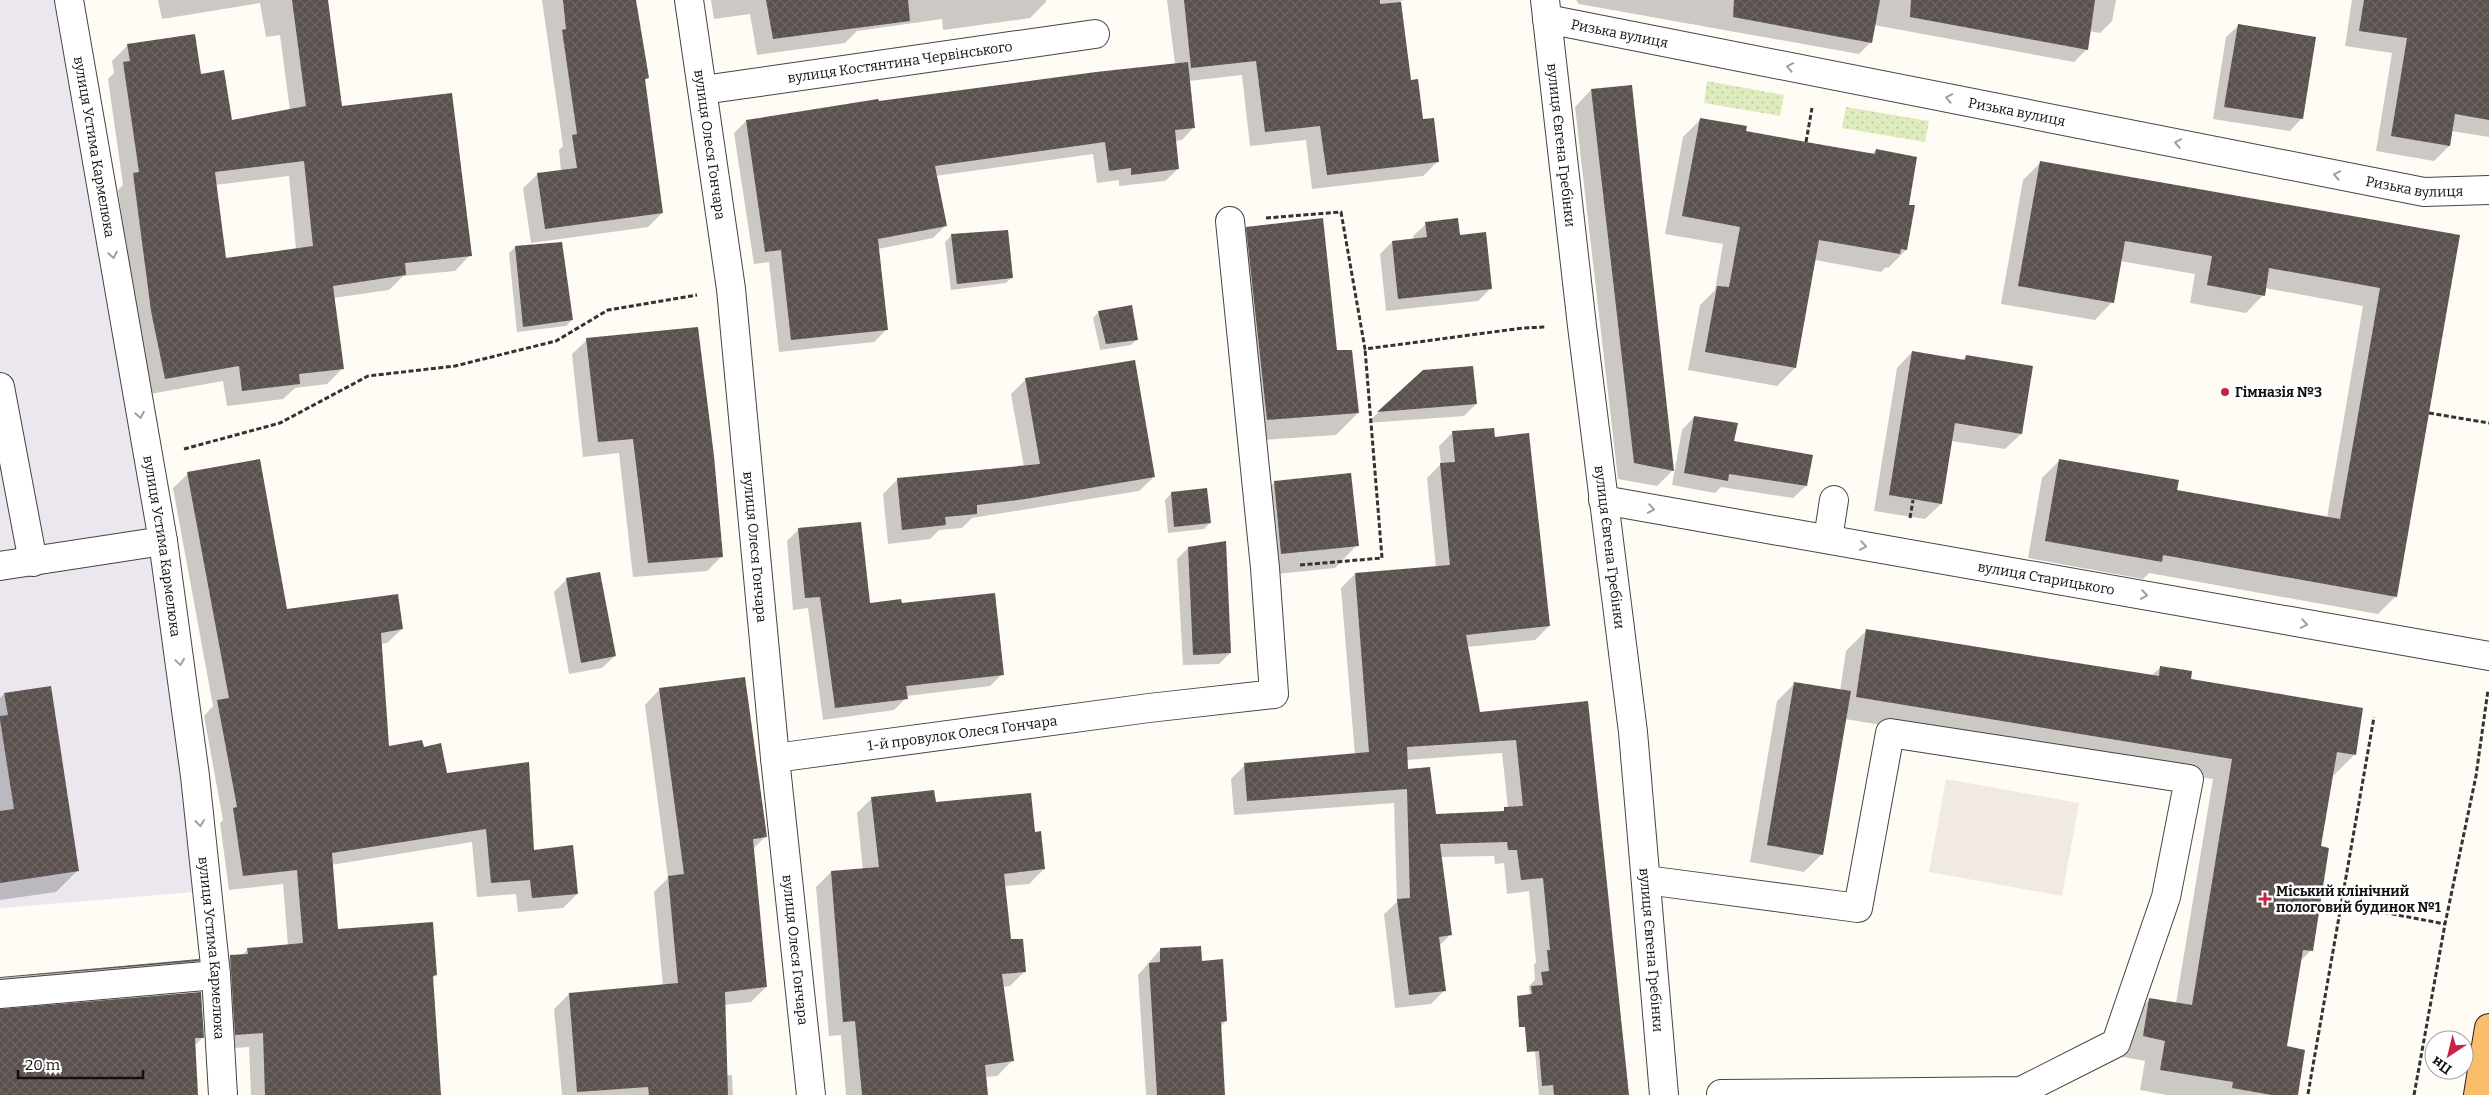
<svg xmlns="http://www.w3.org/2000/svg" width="2489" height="1095" font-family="Bitter,serif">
<defs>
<pattern id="grass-dots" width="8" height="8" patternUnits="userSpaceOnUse" patternTransform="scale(1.25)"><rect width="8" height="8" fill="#ddebbd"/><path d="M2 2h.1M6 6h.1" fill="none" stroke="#bdc8a1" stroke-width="1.8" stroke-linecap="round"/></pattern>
<pattern id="building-cross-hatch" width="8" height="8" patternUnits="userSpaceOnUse" patternTransform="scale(1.25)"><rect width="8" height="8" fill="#5a504d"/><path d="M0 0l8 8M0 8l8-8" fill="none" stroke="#6d6562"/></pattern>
</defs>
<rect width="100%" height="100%" fill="#fffbf5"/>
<polygon fill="#ece6ef" points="0,0 65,0 206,891 0,908"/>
<g fill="url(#grass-dots)">
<polygon points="1707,81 1784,95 1780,116 1704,103"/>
<polygon points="1846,107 1929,121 1925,142 1842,128"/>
</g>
<polygon fill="#f1eae2" points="1946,779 2079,803 2062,896 1929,872"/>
<g fill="#0003" fill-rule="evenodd">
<path d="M158,0h168l15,108 129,147 -15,16 -52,5 -14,14 -56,8 10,70 -16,16 -32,4 -12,11 -56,7 -4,-25 -73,13 -13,-68 -19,-136 5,-5 -15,-106 6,-6 -2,-12 16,-16 72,30 31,47 59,-11 -10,-76 -14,2 -6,-34 -98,16zM289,176l7,73 -72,11 -9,-75z"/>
<polygon points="542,0 635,0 647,78 644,81 662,213 648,227 531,243 523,188 538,174 561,171 559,150 563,146"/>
<polygon points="711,0 1046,0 1046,2 1030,18 943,30 942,19 857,31 845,43 757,55 750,14 714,19"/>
<polygon points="1167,0 1405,0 1400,1 1410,82 1438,161 1423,176 1312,189 1306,140 1250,146 1242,75 1189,81 1194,127 1182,140 1175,141 1178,169 1165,181 1119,186 1119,180 1097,183 1093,154 935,176 945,226 933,238 878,249 886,330 874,342 779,352 769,262 754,264 734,133 746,121 1175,64"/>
<polygon points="1576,0 2116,0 2112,21 2100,33 2089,31 2086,50 2074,62 1874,25 1871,42 1859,54 1579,4"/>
<polygon points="2352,0 2472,0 2489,3 2489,137 2451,131 2449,146 2434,161 2376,151 2392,53 2345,46"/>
<polygon points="2239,25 2302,118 2290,131 2213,119 2226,37"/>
<polygon points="1591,90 1673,470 1657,486 1618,479 1575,107"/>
<polygon points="1701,119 1744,132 1871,155 1876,150 1907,206 1906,250 1888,268 1886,267 1881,272 1815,260 1795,368 1777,386 1688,370 1700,305 1715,290 1723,244 1665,234 1683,137"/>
<polygon points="2040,163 2459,236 2396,596 2378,614 2149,573 2143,579 2028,558 2042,478 2060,460 2175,491 2327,518 2363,306 2265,288 2263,295 2246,313 2190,303 2195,274 2120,261 2112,302 2095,320 2001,304 2023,180"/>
<polygon points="1426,224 1459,236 1490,289 1478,301 1386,311 1380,254 1392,242 1414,240 1413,236"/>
<polygon points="1247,228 1336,351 1358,413 1336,435 1246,441 1225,250"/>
<polygon points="951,236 1012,277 1006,283 951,290 945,242"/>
<polygon points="515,247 572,320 566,326 517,332 509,253"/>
<polygon points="1099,312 1137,339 1131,345 1100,350 1093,318"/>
<polygon points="587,340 722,556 707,571 633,577 619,453 583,457 572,354"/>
<polygon points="1912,352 1962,360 1967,356 2032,367 2021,434 2005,449 1951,441 1941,504 1925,519 1874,511 1897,368"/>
<polygon points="1423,371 1476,404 1464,416 1367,423"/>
<polygon points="1026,379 1154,477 1139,491 972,518 962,528 939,530 930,539 888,544 883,494 897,480 1024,467 1011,394"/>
<polygon points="1694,417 1733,442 1806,486 1793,498 1721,487 1715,493 1672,485 1682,430"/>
<path d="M1453,432l96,194 -14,14 -68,7 12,67 108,-12 40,393h-88l-10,-109 6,-6 -1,-15 2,-3 -7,-71 -22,3 -3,-31 -9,1 -1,-8 -54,1 10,78 -11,11 6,44 -14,14 -36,4 -11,-94 13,-12 -3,-99 -160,12 -3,-36 14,-14 110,-10 -14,-167 14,-14 81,-6 -9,-90 14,-14 -2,-18zM1502,753l6,55 -8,5 -65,2 -28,-45 -1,-10z"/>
<polygon points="188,474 286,610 402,629 387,643 380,644 388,747 423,748 446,775 533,851 577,894 563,908 518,912 516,894 477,897 472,842 331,865 336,930 436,975 432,979 439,1065 437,1068 439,1095 251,1095 249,1047 221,1049 216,971 230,957 241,956 248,949 288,946 283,884 229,890 220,823 223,820 204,716 213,706 173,488"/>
<polygon points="1274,483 1357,545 1335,568 1259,576 1252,505"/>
<polygon points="1171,494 1210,523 1204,529 1168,533 1165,500"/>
<polygon points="799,529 869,605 901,604 1002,674 990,686 906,696 906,698 894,710 823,720 808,608 793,610 787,541"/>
<polygon points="1188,548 1230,653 1219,664 1183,665 1177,559"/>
<polygon points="567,579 615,656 602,668 569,674 554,592"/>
<polygon points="1867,630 2151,676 2161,667 2355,754 2334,775 2332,774 2320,847 2311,950 2300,962 2286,1047 2296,1095 2167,1095 2140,1090 2145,1061 2123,1057 2130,1019 2150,999 2176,1003 2213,779 1845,719 1822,854 1804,872 1750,862 1777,701 1795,683 1840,691 1846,651"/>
<polygon points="660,689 765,837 753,849 766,987 751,1002 724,1005 726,1075 732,1075 733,1095 562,1095 554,1009 569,994 663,986 654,892 668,878 645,705"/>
<polygon points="4,694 77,871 56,892 0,900 0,698"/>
<polygon points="872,798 934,804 1034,834 1044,869 1029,884 1004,886 1010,941 1025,971 1010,986 1002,987 1012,1061 997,1076 985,1077 987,1095 846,1095 841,1035 829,1036 816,887 831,872 863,870 857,813"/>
<polygon points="1160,950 1201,962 1226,1021 1220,1027 1223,1095 1146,1095 1138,975"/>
<polygon points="197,960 176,982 0,997 0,978"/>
<polygon points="0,1011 203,1037 194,1046 197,1095 0,1095"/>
</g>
<g fill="url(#building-cross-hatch)" fill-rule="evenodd">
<path d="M292,0h36l14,106 110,-13 20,163 -67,7 1,12 -73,11 11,83 -45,5 1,10 -58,7 -3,-25 -74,13 -14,-68 -18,-138 6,-1 -16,-110 7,-1 -3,-17 68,-10 6,40 23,-4 8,50 74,-14zM304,161l9,85 -87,12 -11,-86z"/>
<polygon points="563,0 636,0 649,78 645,79 663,213 545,229 537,173 577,168 572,135 577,134 562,30 566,29"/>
<polygon points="766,0 908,0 910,21 773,39"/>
<polygon points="1184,0 1380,0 1380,4 1401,2 1411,80 1418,79 1423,119 1434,118 1439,162 1327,175 1320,126 1265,132 1256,61 1191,68"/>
<polygon points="1734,0 1880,0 1872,43 1733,17"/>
<polygon points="1911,0 2095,0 2088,50 1910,17"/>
<polygon points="2364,0 2489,0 2489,120 2455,114 2450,146 2391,136 2407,38 2359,31"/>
<polygon points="2238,24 2316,37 2303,119 2224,107"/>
<polygon points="1188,62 1195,128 1175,130 1179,169 1131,175 1131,168 1109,171 1105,142 935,166 947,226 878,239 888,330 791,340 781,250 765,252 746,120 878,99 879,101 1096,72"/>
<polygon points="1632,85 1643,189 1674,471 1634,463 1591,89"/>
<polygon points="1700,118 1747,126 1746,131 1806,142 1875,154 1876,149 1917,157 1909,205 1915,205 1907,250 1901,249 1900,254 1819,240 1796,368 1705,352 1717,286 1729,287 1740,227 1682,216"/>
<polygon points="2040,161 2460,235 2397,597 2163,555 2162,562 2045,541 2059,459 2179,480 2177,490 2340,519 2380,288 2269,268 2265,296 2207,285 2212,256 2125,241 2114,303 2018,286"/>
<polygon points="1323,218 1337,350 1352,350 1359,413 1267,420 1246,227"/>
<polygon points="1458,218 1460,235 1486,232 1492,289 1398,299 1392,241 1427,237 1425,222"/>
<polygon points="1008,230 1013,278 957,284 951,234"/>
<polygon points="562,242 573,320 523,327 515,246"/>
<polygon points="1132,305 1138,340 1106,344 1098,311"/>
<polygon points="698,327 714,456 723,557 648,563 633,439 598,442 586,338"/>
<polygon points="1912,351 1965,360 1966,355 2033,366 2022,434 1955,423 1942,504 1889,495"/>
<polygon points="1135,360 1155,477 1025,499 977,505 977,514 945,517 946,525 902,530 897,478 1040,464 1025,378"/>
<polygon points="1473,366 1477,404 1377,412 1423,370"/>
<polygon points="1694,416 1738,423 1734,441 1813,455 1807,486 1729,474 1728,481 1684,473"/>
<path d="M1494,428l1,9 34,-4 21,193 -84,9 14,77 108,-11 41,394h-75l-1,-10 -11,1 -3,-35 -12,1 -2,-25h-6l-2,-31 15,-2 -1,-8 12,-1 -2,-13 8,-1 -2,-21h3l-7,-72 -22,2 -4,-30h-9l-1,-8 -67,2 12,91 -13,2 7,54 -37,4 -12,-96 13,-1 -3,-109 -160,12 -3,-38 125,-11 -14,-179 95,-8 -10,-102 15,-1 -3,-31zM1516,740l7,66 -19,1v4l-68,3 -6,-47 -22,2 -1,-22z"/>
<polygon points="260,459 287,609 398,594 403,629 381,633 389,746 422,740 424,747 441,743 447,773 529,762 534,850 573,845 578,894 532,898 530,880 491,883 486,829 332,853 338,929 433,922 437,975 433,976 441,1095 265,1095 263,1033 235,1035 230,955 248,954 247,948 303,943 297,870 243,876 233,808 237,807 217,700 229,698 187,472"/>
<polygon points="1351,473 1359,546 1281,554 1274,481"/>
<polygon points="1207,488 1211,523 1174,527 1171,492"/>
<polygon points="861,522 870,603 901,599 902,603 995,593 1004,675 906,686 908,699 835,708 820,597 805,598 798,528"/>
<polygon points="1226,541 1231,653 1193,655 1188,547"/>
<polygon points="600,572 616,656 581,663 566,578"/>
<polygon points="1866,629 2159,676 2160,666 2192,671 2191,679 2363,708 2356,755 2337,752 2321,846 2329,848 2313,951 2303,950 2287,1046 2305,1050 2298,1095 2272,1095 2232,1088 2233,1082 2160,1070 2165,1041 2143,1036 2149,998 2192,1005 2232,759 1856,697"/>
<polygon points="745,677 767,837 753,839 767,987 725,992 728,1095 649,1095 648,1087 577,1092 569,993 678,983 668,876 684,874 659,688"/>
<polygon points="1794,682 1851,691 1823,855 1767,845"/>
<polygon points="51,686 79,871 0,883 0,811 14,809 0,720 0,716 8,715 4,693"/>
<polygon points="934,790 936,802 1031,793 1035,832 1041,831 1045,869 1004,874 1011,939 1023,939 1026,972 1002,974 1014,1061 985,1065 988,1095 862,1095 855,1021 843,1022 831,871 879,867 871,797"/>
<polygon points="1201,946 1202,961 1223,959 1227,1021 1221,1022 1225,1095 1157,1095 1149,963 1160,962 1160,948"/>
<polygon points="199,959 199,961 0,978 0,977"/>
<polygon points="201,992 204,1038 195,1038 198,1095 0,1095 0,1009"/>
</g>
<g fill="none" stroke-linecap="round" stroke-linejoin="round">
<g stroke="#444" stroke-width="30">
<g id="minor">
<path id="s1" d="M69,0l94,541 32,235 21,199 7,120"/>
<path id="s2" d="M689,0l42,289 44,469 36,337"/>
<path id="s3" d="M1545,0l37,326 51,406 31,363"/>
<path id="s4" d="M1547,19l877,173 65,-2"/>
<path id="s5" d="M703,90l392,-56"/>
<polyline points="0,387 33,562"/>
<path id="s6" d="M1603,500l886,156"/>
<polyline points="1828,539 1834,500"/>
<polyline points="0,566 163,541"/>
<path id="s7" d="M775,758l374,-50 125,-14 -9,-126 -35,-347"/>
<polyline points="1646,880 1858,908 1890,733 2189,779 2166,897 2116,1043 2021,1091 1721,1094"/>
<polyline points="0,994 216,975"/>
</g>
</g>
<g stroke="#222" stroke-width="30">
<polyline id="major" points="2478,1095 2489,1028"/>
</g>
<g stroke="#333" stroke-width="3" stroke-dasharray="5 2.5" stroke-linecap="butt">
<polyline points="1806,142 1812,108"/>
<polyline points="1266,218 1341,212 1365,349 1523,328 1546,327"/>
<polyline points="2429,413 2489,423"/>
<polyline points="184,449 280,423 368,376 455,366 556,341 608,310 697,295"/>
<polyline points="1910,518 1913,500"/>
<polyline points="1300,565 1382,558 1365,349"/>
<polyline points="2340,904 2445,924"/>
<polyline points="2308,1094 2374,717"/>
<polyline points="2414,1095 2445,924 2476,776 2488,690"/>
</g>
<use href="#minor" stroke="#fff" stroke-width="28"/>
<use href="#major" stroke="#f9bd6b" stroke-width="28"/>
</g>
<defs><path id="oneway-chevron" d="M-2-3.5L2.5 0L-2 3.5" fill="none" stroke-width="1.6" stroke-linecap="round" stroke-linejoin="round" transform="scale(1.25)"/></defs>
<g stroke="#a0a0a0">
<use href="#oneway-chevron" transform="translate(1790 67) rotate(-169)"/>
<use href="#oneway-chevron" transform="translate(1949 98) rotate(-169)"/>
<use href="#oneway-chevron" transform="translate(2178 143) rotate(-169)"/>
<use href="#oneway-chevron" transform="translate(2337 175) rotate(-169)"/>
<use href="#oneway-chevron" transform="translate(113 255) rotate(80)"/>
<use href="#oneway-chevron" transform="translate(140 415) rotate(80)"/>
<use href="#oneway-chevron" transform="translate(1651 509) rotate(10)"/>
<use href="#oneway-chevron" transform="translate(1863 546) rotate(10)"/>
<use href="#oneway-chevron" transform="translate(2144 595) rotate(10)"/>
<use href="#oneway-chevron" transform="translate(2304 624) rotate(10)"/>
<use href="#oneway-chevron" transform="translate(180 662) rotate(82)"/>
<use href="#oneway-chevron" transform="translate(200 823) rotate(84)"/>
</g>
<g fill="#c42649" stroke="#fff" stroke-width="2">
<circle cx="2225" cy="392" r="5"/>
<path d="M2262.5 891.5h5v5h5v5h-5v5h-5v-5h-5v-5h5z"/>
</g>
<g text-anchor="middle" stroke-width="5" stroke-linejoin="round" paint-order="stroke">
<g font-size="14" fill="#111" stroke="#fff">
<text dy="5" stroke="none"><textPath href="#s4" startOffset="74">Ризька вулиця</textPath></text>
<text dy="5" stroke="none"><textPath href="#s5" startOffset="199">вулиця Костянтина Червінського</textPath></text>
<text dy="5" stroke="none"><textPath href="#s4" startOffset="479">Ризька вулиця</textPath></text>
<text dy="5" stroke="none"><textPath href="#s2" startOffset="146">вулиця Олеся Гончара</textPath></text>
<text dy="5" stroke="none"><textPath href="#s3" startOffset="146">вулиця Євгена Гребінки</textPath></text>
<text dy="5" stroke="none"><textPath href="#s1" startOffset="149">вулиця Устима Кармелюка</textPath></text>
<text dy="5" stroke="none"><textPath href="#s4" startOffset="884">Ризька вулиця</textPath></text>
<text dy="5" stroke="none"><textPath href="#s1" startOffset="554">вулиця Устима Кармелюка</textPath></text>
<text dy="5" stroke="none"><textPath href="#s2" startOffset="551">вулиця Олеся Гончара</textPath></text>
<text dy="5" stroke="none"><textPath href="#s3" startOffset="551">вулиця Євгена Гребінки</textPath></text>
<text dy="5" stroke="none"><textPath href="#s6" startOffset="450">вулиця Старицького</textPath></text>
<text dy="5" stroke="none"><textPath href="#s7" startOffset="189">1-й провулок Олеся Гончара</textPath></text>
<text dy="5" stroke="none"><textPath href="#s1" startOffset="959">вулиця Устима Кармелюка</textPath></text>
<text dy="5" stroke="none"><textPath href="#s2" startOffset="956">вулиця Олеся Гончара</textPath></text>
<text dy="5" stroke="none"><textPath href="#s3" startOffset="956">вулиця Євгена Гребінки</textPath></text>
</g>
<g font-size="14" font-weight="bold" fill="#111" stroke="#fff" text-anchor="start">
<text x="2235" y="397">Гімназія №3</text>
<text x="2276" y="896">Міський клінічний<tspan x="2276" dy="16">пологовий будинок №1</tspan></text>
</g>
</g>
<g transform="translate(2449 1055) rotate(215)"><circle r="24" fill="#ffffff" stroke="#a0a0a0"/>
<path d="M0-4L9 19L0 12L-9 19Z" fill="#c42649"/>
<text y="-8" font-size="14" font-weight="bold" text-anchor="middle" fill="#111111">Пн</text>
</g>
<path d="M18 1070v8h125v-8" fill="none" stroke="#111111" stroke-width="2.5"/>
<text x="25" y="1070" font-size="15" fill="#111111" stroke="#ffffff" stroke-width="4" paint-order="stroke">20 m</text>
</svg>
